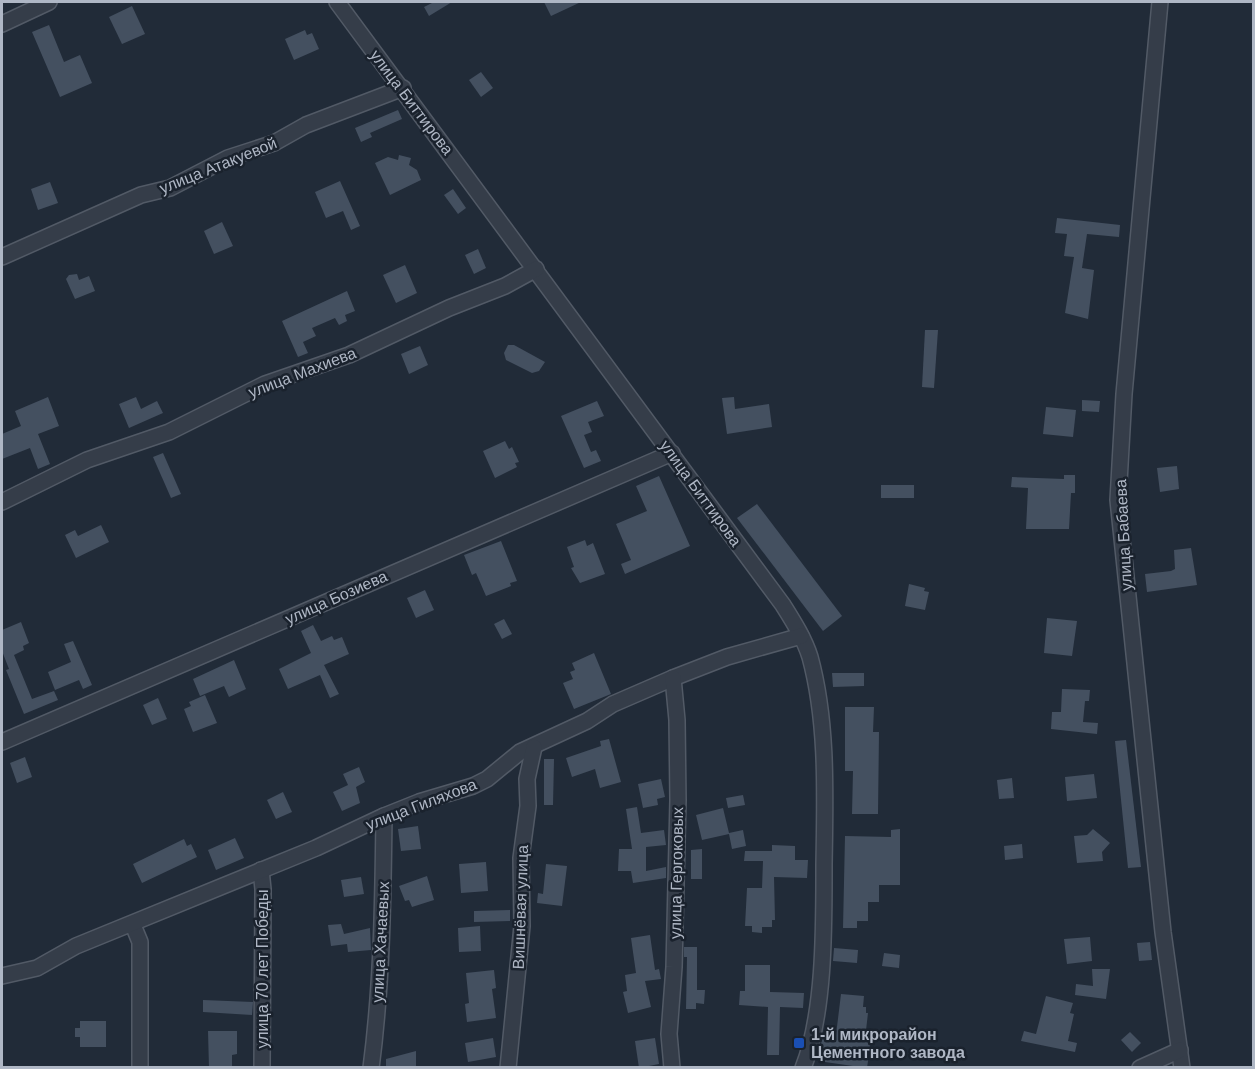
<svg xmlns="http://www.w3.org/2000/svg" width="1255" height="1069" font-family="Arial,sans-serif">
<rect width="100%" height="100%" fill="#212b38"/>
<g fill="#445060">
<polygon points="434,2 452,2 429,16 424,7"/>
<polygon points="544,2 581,2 551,16"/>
<polygon points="132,6 145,34 122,44 109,17"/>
<polygon points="49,25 64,62 80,55 92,83 60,97 32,32"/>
<polygon points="305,30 307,35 312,33 319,49 294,60 285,39"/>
<polygon points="481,72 493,88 481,97 469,80"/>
<polygon points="398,110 402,119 370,133 372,137 361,142 355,128"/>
<polygon points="399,155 411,158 409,165 417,170 421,180 390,195 375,163 388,157 398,160"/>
<polygon points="340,181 360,226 351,230 343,211 326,218 315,192"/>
<polygon points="50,182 58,203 38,210 31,189"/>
<polygon points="453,189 466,208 458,214 444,195"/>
<polygon points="1057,218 1120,225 1119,237 1087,234 1082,268 1094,270 1088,319 1065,313 1074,257 1064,256 1067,234 1055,233"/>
<polygon points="222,222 233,246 214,254 204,231"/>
<polygon points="478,249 486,268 474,274 465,255"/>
<polygon points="405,265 417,293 396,303 383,275"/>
<polygon points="77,274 79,280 89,276 95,291 75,299 66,279 69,275"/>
<polygon points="347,291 355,311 345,315 347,321 339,325 335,318 312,328 316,336 303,342 308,353 298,357 282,321"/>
<polygon points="925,330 938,330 934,388 922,387"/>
<polygon points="508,345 514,345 545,362 539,371 532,373 506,360 504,353"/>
<polygon points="420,346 428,365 409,374 401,354"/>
<polygon points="48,397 59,426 38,434 50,464 38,469 30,448 2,459 2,434 21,426 15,411"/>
<polygon points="136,397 141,409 157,401 163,413 129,428 119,404"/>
<polygon points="734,397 735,409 769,404 772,427 727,434 722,398"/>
<polygon points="1082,400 1100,401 1099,412 1082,411"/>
<polygon points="597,401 604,416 588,422 592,432 584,435 591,452 596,450 601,461 584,468 561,416"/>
<polygon points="1046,407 1076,410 1073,437 1043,434"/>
<polygon points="505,441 509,449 512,447 519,462 515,463 517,467 495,478 483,451"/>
<polygon points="163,453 181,494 171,498 153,457"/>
<polygon points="1177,466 1179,489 1160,492 1157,468"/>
<polygon points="1064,475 1075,475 1075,493 1071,493 1069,529 1026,529 1028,488 1011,487 1012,477 1064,479"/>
<polygon points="659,476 690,546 625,574 621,564 631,560 616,524 647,511 636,486"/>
<rect x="881" y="485" width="33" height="13"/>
<polygon points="757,504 842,616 823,631 737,518"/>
<polygon points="101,525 109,542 76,558 65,535 75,530 78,536"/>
<polygon points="585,540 587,546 593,543 605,574 580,583 571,568 574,567 567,547"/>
<polygon points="501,541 517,581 510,583 511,586 486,596 476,573 472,575 464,555"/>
<polygon points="1191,548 1197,585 1147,592 1145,574 1171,571 1175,569 1174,550"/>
<polygon points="909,584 925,588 924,591 929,592 925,610 905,606"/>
<polygon points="425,590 434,610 416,618 407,598"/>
<polygon points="1047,618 1077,621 1072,656 1044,653"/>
<polygon points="504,619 512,634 502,639 494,624"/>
<polygon points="21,622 29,643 23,646 24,650 14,655 32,699 54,691 58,700 24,714 6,670 9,669 2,651 2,630"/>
<polygon points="313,625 321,641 332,636 334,640 342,637 349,654 324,665 339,694 330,698 320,675 288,689 279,669 311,653 301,631"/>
<polygon points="73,641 92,685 83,689 79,680 55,690 48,672 71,662 64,644"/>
<polygon points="594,653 611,694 574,709 563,683 573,679 570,672 575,670 572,663"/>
<polygon points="234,660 246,689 229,697 224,686 200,696 193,679"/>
<polygon points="832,673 864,673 864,686 833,687"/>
<polygon points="1062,689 1090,690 1089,701 1085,701 1083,722 1098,723 1097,734 1051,729 1052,712 1061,712"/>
<polygon points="205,695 217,723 193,732 184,709 191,706 189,702"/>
<polygon points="158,698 167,719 152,725 143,705"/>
<polygon points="845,707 874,707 873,732 879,732 878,814 852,814 853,771 845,771"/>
<polygon points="609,739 621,782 600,788 595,769 572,777 566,758 601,746 600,741"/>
<polygon points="1126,740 1141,867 1128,868 1115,741"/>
<polygon points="25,757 32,777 17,783 10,763"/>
<polygon points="544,759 554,759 553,805 544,805"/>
<polygon points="359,767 365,782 356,787 360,803 342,811 333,792 348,785 343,774"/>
<polygon points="1094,774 1097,798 1067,801 1065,777"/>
<polygon points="1012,778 1014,798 999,799 997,780"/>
<polygon points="661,779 665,797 657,799 658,805 643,808 638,784"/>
<polygon points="283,792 292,812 276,819 267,800"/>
<polygon points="743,795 745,805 728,808 726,798"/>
<polygon points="637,807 641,833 664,830 666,845 646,847 646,871 666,867 666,878 633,883 631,871 618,871 619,849 632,849 626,809"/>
<polygon points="723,808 729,833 743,830 746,846 732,849 729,834 702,840 696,815"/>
<polygon points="418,826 421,849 401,851 398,829"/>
<polygon points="900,829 900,885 879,885 879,902 868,902 868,921 857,921 857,928 843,928 845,836 891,837 891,830"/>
<polygon points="1093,829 1110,843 1102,852 1103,861 1077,863 1074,836 1087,835"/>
<polygon points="235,838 244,858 216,870 208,850"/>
<polygon points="184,839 187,846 191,844 197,857 142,883 133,864"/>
<polygon points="1022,844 1023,858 1005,860 1004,846"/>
<polygon points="772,845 795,846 795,860 808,860 807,878 774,877 775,920 772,920 772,927 762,927 762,933 752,932 752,926 745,926 747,888 762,888 763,861 744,861 745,851 772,851"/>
<polygon points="702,849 702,879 691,879 691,850"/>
<polygon points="486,862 488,891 461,893 459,864"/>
<polygon points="546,864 567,866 562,906 537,903 538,893 543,894"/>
<polygon points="427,876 434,900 412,907 409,900 405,901 399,886"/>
<polygon points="361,877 364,894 344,897 341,880"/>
<polygon points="510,910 510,921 474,922 474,911"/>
<polygon points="341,924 344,934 370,928 371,950 348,952 347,944 331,946 328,925"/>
<polygon points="480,926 481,951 459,952 458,928"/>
<polygon points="650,935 655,970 659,969 661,979 645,981 651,1007 628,1013 623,992 627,991 625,975 636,973 631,938"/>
<polygon points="1090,937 1092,961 1067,964 1064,939"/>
<polygon points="1150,942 1152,960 1139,961 1137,943"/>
<polygon points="684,947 697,947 697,990 705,990 704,1004 696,1003 696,1009 686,1009 687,957 684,957"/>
<polygon points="834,948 858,950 857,963 833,961"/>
<polygon points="884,953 900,955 899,968 882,966"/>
<polygon points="745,965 770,965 770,992 804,993 803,1008 780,1007 779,1055 767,1055 768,1007 739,1005 740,991 745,991"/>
<polygon points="1092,969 1110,969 1106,999 1075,995 1076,984 1093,986"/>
<polygon points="494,970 496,988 492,989 496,1018 467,1022 465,1004 469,1003 466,973"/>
<polygon points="841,994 864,996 863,1007 866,1007 866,1013 868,1013 865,1039 871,1040 867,1068 818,1061 823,1033 836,1035"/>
<polygon points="1046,996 1073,1003 1070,1013 1074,1014 1068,1041 1077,1043 1075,1052 1021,1041 1024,1031 1036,1034"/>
<polygon points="203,1000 253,1002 252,1015 203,1012"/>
<polygon points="80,1021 106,1021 106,1047 80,1047 80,1037 75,1037 75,1028 80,1028"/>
<polygon points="208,1031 237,1031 237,1054 232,1055 232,1068 209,1068"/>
<polygon points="1130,1032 1141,1043 1132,1052 1121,1040"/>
<polygon points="493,1038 496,1057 468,1062 465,1043"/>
<polygon points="655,1038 659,1064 639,1068 635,1041"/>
<polygon points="416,1051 416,1068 386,1068 386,1059"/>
</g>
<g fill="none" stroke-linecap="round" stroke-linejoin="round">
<g stroke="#525a66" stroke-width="18">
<g id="minor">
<path d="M337,2l446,603c10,16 21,33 27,52 18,66 15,140 14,208 0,59 1,148 -21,203"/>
<polyline points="1160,2 1124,394 1118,500 1163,932 1182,1068"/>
<polyline points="2,24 49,2"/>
<polyline points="2,257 141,195 170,188 228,158 274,143 306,125 403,88"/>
<polyline points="2,502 87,460 169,432 265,384 349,355 449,308 505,286 536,269"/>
<polyline points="2,742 672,453"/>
<polyline points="261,870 263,889 262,1068"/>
<polyline points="133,925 140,942 140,1068"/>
<polyline points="2,976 37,968 76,946 316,848 384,816 419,802 473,786 487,779 520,752 587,721 613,704 673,678 727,657 801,636"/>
<path d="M371,1068c11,-84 12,-168 13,-252"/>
<polyline points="508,1068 522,926 521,858 528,806 527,779 534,747"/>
<polyline points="672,1068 669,1034 674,967 678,800 677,720 673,678"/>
<polyline points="1140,1068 1180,1050"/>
</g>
</g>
<use href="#minor" stroke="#353d49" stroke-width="15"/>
</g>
<rect fill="#1a4fb4" stroke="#1a222d" stroke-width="2" x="793" y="1037" width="12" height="12" rx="3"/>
<g text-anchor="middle" stroke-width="5" stroke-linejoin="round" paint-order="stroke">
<g font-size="16" fill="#afb7c5" stroke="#1a222d">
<text transform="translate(412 102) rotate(53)" y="6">улица Биттирова</text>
<text transform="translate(218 165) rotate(-22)" y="6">улица Атакуевой</text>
<text transform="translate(302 372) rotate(-21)" y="6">улица Махиева</text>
<text transform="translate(701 493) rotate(54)" y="6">улица Биттирова</text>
<text transform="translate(1123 535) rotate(-93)" y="6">улица Бабаева</text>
<text transform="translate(336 597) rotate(-24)" y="6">улица Бозиева</text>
<text transform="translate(421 804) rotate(-21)" y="6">улица Гиляхова</text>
<text transform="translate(676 873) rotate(-89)" y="6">улица Гергоковых</text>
<text transform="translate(520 907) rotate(-88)" y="6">Вишнёвая улица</text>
<text transform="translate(380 942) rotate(-87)" y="6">улица Хачаевых</text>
<text transform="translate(262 969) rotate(-90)" y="6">улица 70 лет Победы</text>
</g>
<g font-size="16" font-weight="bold" fill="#afb7c5" stroke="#1a222d" text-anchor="start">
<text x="811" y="1040">1-й микрорайон<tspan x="811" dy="18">Цементного завода</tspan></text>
</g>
</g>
<rect width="1255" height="1069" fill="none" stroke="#afb7c5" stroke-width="6"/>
</svg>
